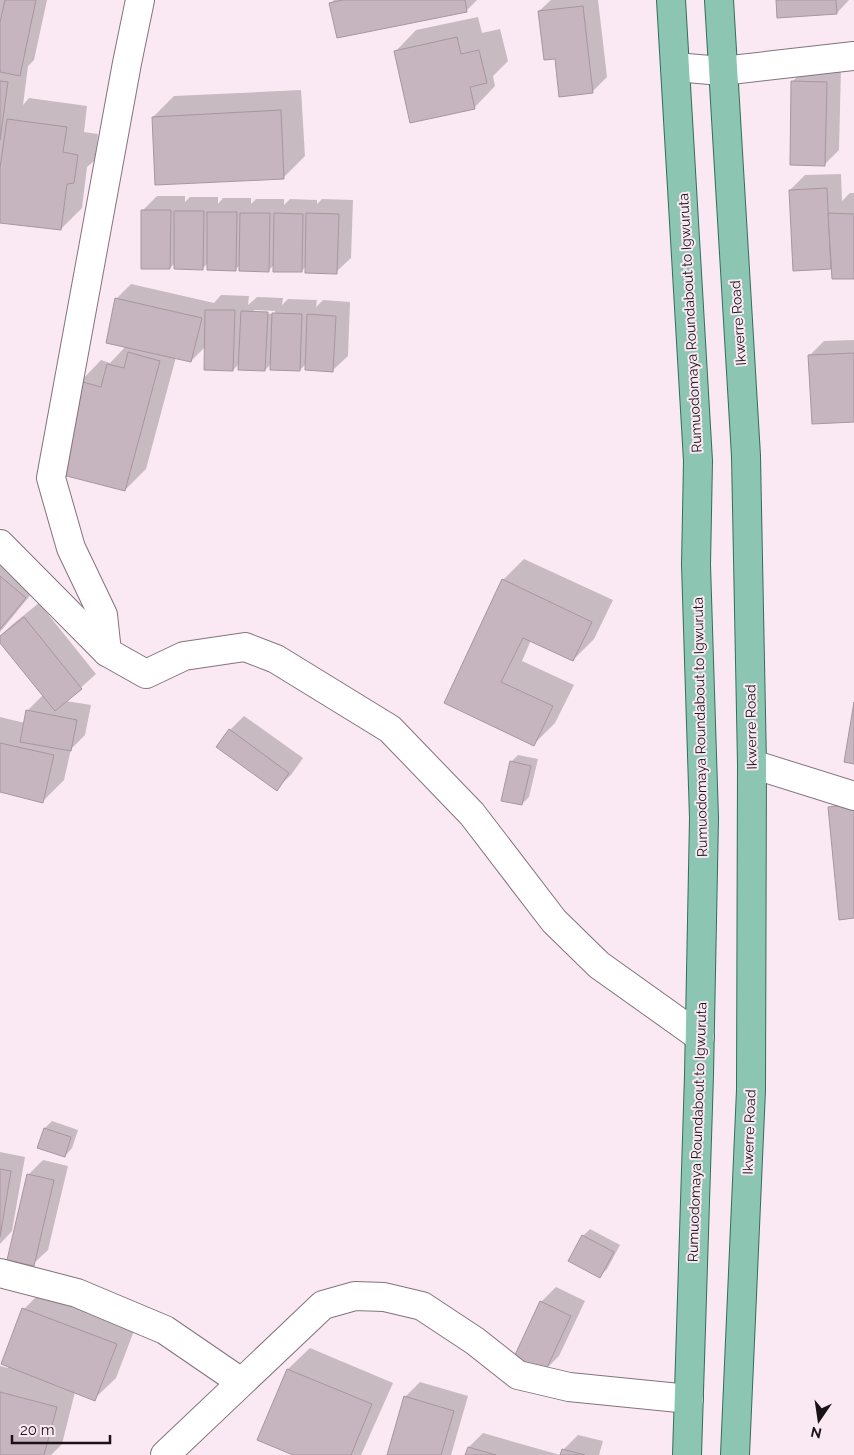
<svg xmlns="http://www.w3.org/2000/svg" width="854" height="1455" font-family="Raleway,sans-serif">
<rect width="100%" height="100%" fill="#fae9f2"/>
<g fill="#0003" fill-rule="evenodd">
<polygon points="0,0 47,0 34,60 28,66 23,105 29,98 87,106 84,132 98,134 95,160 87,167 82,208 61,229 0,221"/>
<polygon points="334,0 477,0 466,11 331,3"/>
<polygon points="551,0 598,0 607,77 592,92 539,11"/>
<polygon points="777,0 849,0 837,13"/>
<polygon points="478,17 482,33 500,29 508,61 493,76 495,86 474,108 395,52 416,30"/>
<polygon points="807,67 841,67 839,150 824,165 792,82"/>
<polygon points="301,90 305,156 284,177 153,117 174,96"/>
<polygon points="841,174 842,201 850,193 854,193 854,278 832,267 830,268 790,190 805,175"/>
<polygon points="157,196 185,196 185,202 190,197 218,197 218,204 223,198 251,198 251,204 256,199 284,199 284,205 290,199 317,200 317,204 322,199 353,200 351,258 336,272 306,266 302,271 275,264 268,271 241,264 235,270 208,263 202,269 175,263 170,268 143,210"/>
<path d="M131,284l83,19 7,-8 28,1 -1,9 9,-8 26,1 -1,7 6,-6 29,1 -1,7 7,-7 27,2 -2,54 -15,14 -26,-7 -7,7 -28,-7 -7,7 -25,-7 -7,7 -27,-24 -15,15 -15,-4 -30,112 -21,21 -45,-108 21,-22 9,3 16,-17 -19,-4 10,-44zM254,310l21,1v3l-21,-1z"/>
<polygon points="854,340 854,421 809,356 824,341"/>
<polygon points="0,549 46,576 0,632"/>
<polygon points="524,559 613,600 594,639 573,660 531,640 522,661 574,685 555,723 534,744 445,702 503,580"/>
<polygon points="39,603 96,674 66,701 91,705 85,735 71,749 64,780 43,801 0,791 0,717 25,723 27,711 42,696 45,697 0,641 0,636 13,624"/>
<polygon points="244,716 303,758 291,775 276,789 230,730"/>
<polygon points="518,755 538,759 529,797 522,804 511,762"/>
<polygon points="52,1121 78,1130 72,1148 65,1156 45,1128"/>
<polygon points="0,1152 25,1157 12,1231 0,1244"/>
<polygon points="43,1160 68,1166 48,1250 33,1264 28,1175"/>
<polygon points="590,1229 620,1245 607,1269 600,1276 583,1236"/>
<polygon points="556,1287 585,1301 559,1356 544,1371 541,1302"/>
<polygon points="45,1288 137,1323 116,1378 94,1399 75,1392 62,1444 51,1455 0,1455 0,1366 8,1368 24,1309"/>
<polygon points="310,1348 393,1383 361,1455 296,1455 259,1439 288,1369"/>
<polygon points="420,1382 468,1396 451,1455 388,1455 405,1397"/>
<polygon points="483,1433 560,1455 466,1455 469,1447"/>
<polygon points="578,1435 603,1441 599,1455 562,1455 563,1450"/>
</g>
<g fill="#c6b5be" stroke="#a796a0">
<polygon points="5,0 36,0 20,76 0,72 0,22"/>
<polygon points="343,0 465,0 467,12 337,38 329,3"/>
<polygon points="776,0 836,0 837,14 777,18"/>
<polygon points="583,6 593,93 559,97 555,59 544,60 538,11"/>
<polygon points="457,37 461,54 479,50 487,83 470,87 475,109 410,123 394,51"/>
<polygon points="0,81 8,82 0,140"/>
<polygon points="791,81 827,82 825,166 790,165"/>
<polygon points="281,110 284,179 155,185 152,117"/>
<polygon points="7,119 67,127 63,152 78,155 74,183 67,184 61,230 0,223 0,168"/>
<polygon points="827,188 831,269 793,271 789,190"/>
<polygon points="141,210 171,210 170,269 141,269"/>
<polygon points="174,211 204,211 203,270 174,269"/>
<polygon points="207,212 237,212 236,271 207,270"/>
<polygon points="240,213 270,213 269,272 239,271"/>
<polygon points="274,213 303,214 302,272 273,272"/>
<polygon points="306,213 339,214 337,274 305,273"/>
<polygon points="828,213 854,214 854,279 832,279"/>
<polygon points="115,298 202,318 191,362 106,343"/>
<polygon points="205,310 235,310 233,371 204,370"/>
<polygon points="241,311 268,312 265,371 238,370"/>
<polygon points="272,313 302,314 300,371 270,370"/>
<polygon points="307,314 336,316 333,372 305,370"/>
<polygon points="128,352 160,361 125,491 55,473 79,381 101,387 107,364 124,368"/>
<polygon points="854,353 854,422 812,424 808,355"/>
<polygon points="0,576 26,598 0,629"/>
<polygon points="502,579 592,622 573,661 523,638 501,682 553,706 534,746 444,703"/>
<polygon points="24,617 82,689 55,711 0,643 0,636"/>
<polygon points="854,702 854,764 844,762"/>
<polygon points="26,710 77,720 71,751 20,742"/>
<polygon points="229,729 289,773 277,791 216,747"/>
<polygon points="0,743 54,755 43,803 0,792"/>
<polygon points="510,761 531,766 522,805 501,801"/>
<polygon points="854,804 854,918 839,920 828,807"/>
<polygon points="44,1128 71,1137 65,1157 37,1148"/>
<polygon points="0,1169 11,1171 0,1237"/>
<polygon points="27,1174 54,1180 34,1266 7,1260"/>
<polygon points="582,1235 614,1252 600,1278 568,1261"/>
<polygon points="540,1301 571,1316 545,1372 514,1357"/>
<polygon points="22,1308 117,1344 95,1401 1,1364"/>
<polygon points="287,1369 372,1404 351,1455 293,1455 257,1440"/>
<polygon points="0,1392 57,1407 44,1455 0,1455"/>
<polygon points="404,1396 454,1411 441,1455 387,1455"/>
<polygon points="468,1447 496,1455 465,1455"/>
<polygon points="562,1449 585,1455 560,1455"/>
</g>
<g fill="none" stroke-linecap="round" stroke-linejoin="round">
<g stroke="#83737c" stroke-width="30">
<g id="minor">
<polyline points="675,67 722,71 854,56"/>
<polyline points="0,544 107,652 146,674 184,656 245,647 276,659 390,729 472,814 554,921 599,965 700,1037"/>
<polyline points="107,652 103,615 71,548 51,478 127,63 140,0"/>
<polyline points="752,764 854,796"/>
<polyline points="0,1273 77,1293 165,1330 241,1382"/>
<polyline points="165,1455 323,1305 355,1296 384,1297 422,1306 475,1341 518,1375 569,1387 689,1399"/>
</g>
</g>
<g stroke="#336e5b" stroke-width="30">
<g id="primary">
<polyline points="671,0 698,461 696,565 704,818 699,1075 687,1455"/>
<polyline points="719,0 746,456 752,764 751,1090 735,1455"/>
</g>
</g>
<use href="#minor" stroke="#fff" stroke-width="28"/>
<use href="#primary" stroke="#8dc5b3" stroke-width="28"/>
</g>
<g text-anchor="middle" stroke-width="4" stroke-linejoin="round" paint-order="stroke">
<g font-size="14" fill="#191317" stroke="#fae9f2">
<text transform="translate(690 323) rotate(-93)" y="5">Rumuodomaya Roundabout to Igwuruta</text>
<text transform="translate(738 323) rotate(-94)" y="5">Ikwerre Road</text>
<text transform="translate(700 727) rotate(-91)" y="5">Rumuodomaya Roundabout to Igwuruta</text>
<text transform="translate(751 727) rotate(-91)" y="5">Ikwerre Road</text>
<text transform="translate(697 1132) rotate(-88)" y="5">Rumuodomaya Roundabout to Igwuruta</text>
<text transform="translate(749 1132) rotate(-88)" y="5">Ikwerre Road</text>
</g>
</g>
<g transform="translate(819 1420) rotate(193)" stroke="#fae9f2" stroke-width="4" paint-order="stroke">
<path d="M0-4L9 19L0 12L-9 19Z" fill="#191317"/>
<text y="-8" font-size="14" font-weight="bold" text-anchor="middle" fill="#191317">N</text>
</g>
<path d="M12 1435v8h98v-8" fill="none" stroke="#191317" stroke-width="2.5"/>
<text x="20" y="1435" font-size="15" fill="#191317" stroke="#fae9f2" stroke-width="4" paint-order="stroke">20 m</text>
</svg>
